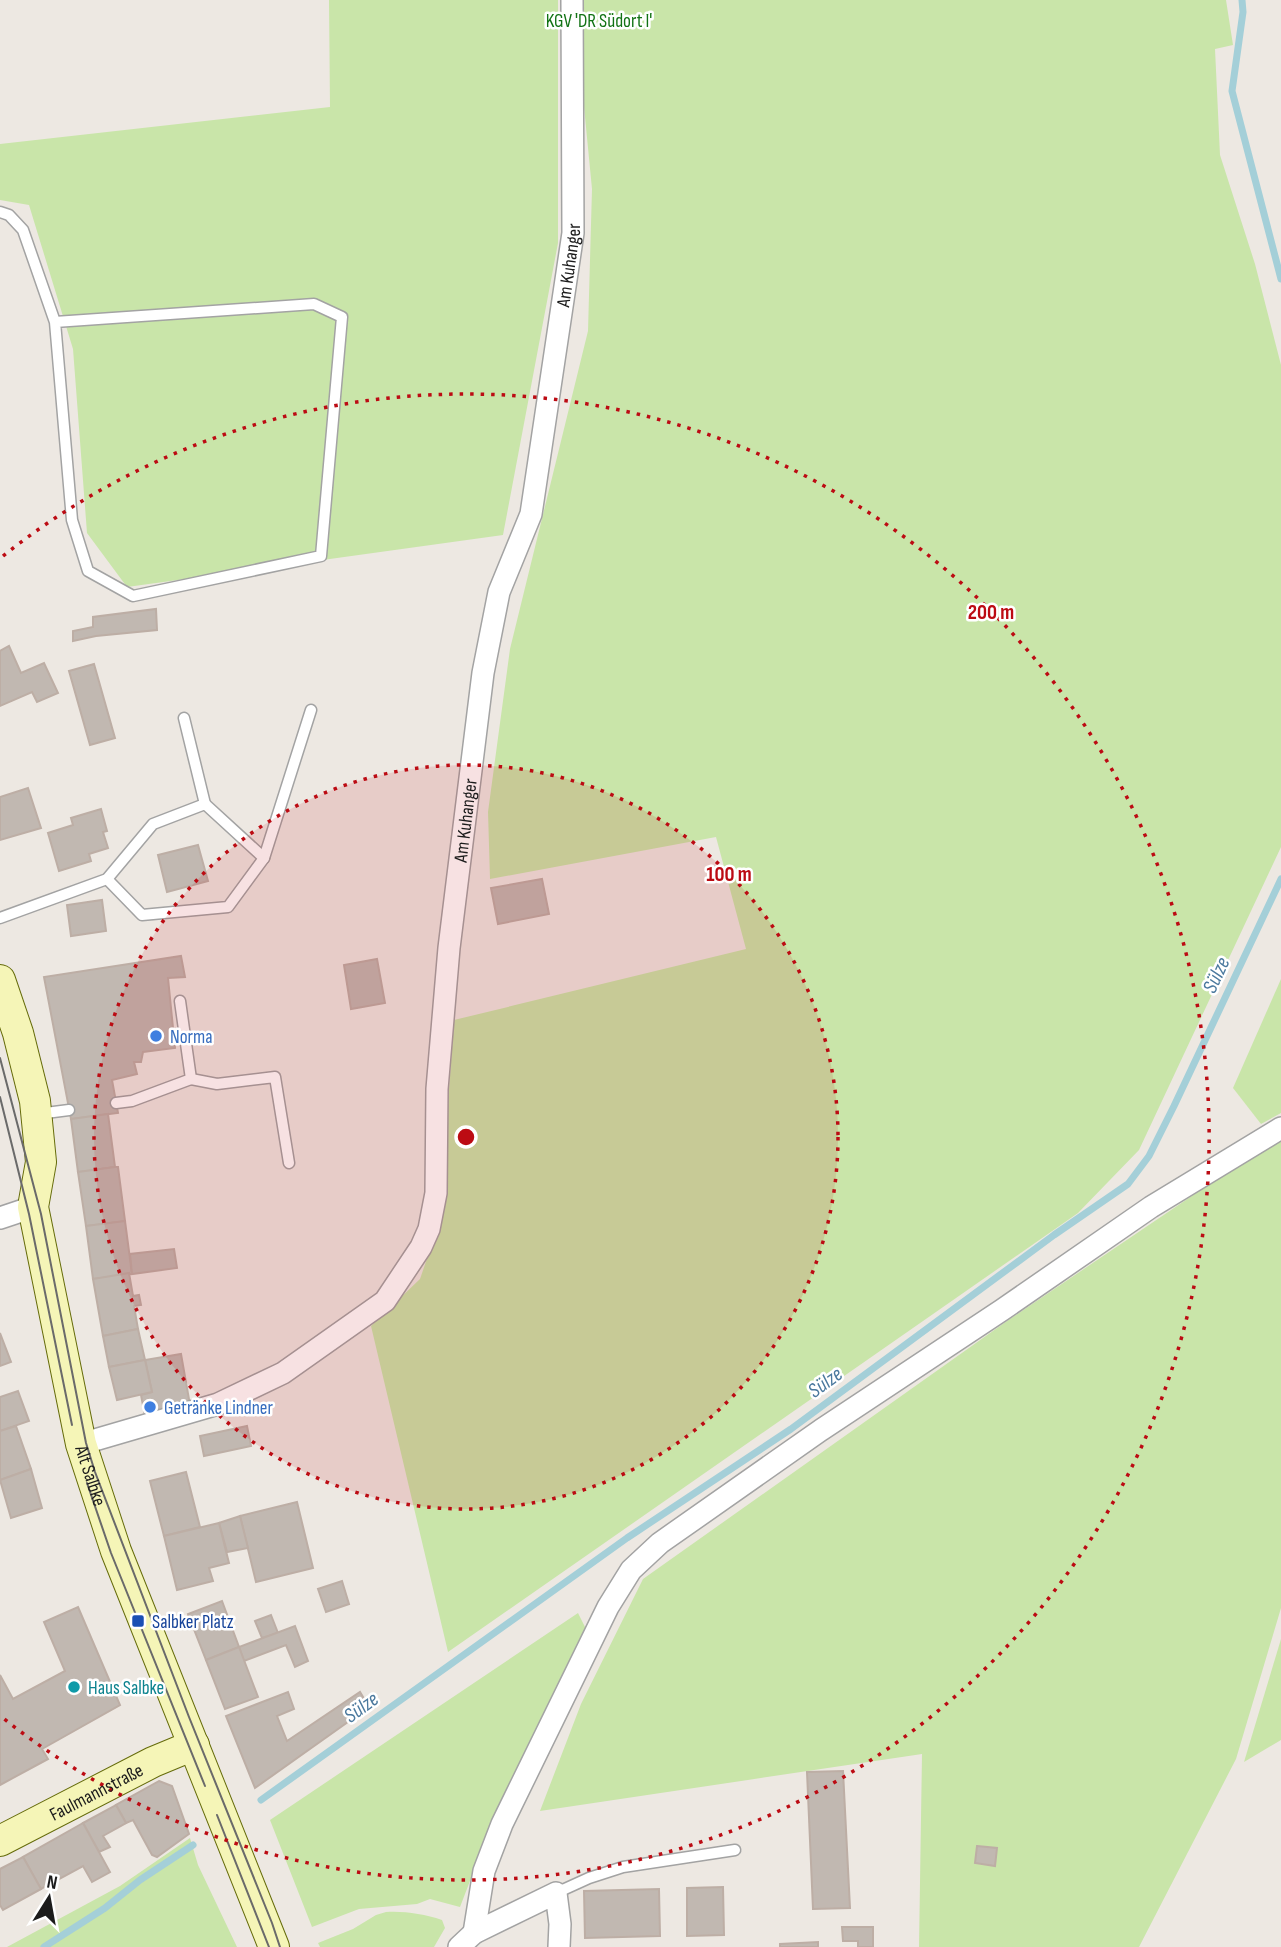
<svg xmlns="http://www.w3.org/2000/svg" width="1281" height="1947" font-family="'Sofia Sans Condensed',sans-serif">
<rect width="100%" height="100%" fill="#ede8e2"/>
<g fill="#c9e5a9">
<polygon points="329,0 558,0 558,243 503,535 127,587 87,533 73,349 29,205 0,200 0,144 330,107"/>
<polygon points="580,0 1226,0 1233,45 1215,49 1220,155 1255,264 1281,365 1281,847 1139,1150 1078,1213 448,1652 371,1326 420,1279 433,1241 446,1131 454,1020 746,949 716,837 490,879 488,812 510,649 588,331 592,189 578,45"/>
<polygon points="1281,979 1281,1113 1261,1124 1233,1088"/>
<polygon points="1279,1137 1281,1137 1281,1608 1236,1759 1139,1947 919,1947 922,1754 540,1811 581,1704 643,1579 1007,1321"/>
<polygon points="578,1613 589,1635 483,1847 460,1907 430,1899 417,1904 359,1909 312,1927 270,1820"/>
<polygon points="1281,1639 1281,1740 1244,1762"/>
<polygon points="190,1838 198,1865 237,1947 7,1947 120,1886"/>
<path d="M386,1912c19,-1 38,2 56,8l3,8 -11,19h-114l-2,-4 35,-14 23,-14z"/>
</g>
<g fill="none" stroke-linecap="round" stroke-linejoin="round">
<g stroke="#a4cfd8" stroke-width="7">
<polyline points="1242,0 1243,12 1232,91 1281,279"/>
<polyline points="261,1800 627,1538 791,1429 1054,1235 1128,1184 1149,1156 1174,1106 1281,879"/>
<polyline points="44,1947 105,1908 140,1880 193,1845"/>
</g>
</g>
<g fill="#c1b8b1" stroke="#bdaea5" stroke-width="2">
<polygon points="156,609 157,630 96,636 73,641 73,631 93,627 93,617"/>
<polygon points="9,646 21,673 44,663 58,693 37,702 32,692 0,706 0,651"/>
<polygon points="94,664 115,738 90,745 69,671"/>
<polygon points="28,788 41,828 0,840 0,797"/>
<polygon points="101,809 107,831 103,832 108,848 89,854 91,861 59,871 48,833 73,825 71,818"/>
<polygon points="198,845 208,881 167,892 158,855"/>
<polygon points="542,879 549,914 498,924 491,888"/>
<polygon points="102,900 106,931 71,936 67,905"/>
<polygon points="181,956 185,977 168,978 175,1048 143,1052 141,1062 134,1062 137,1074 112,1080 118,1113 71,1119 44,977"/>
<polygon points="377,959 385,1003 351,1009 344,965"/>
<polygon points="108,1114 115,1167 78,1172 71,1119"/>
<polygon points="115,1167 118,1167 125,1221 86,1226 78,1172"/>
<polygon points="125,1221 132,1274 93,1279 86,1226"/>
<polygon points="174,1249 177,1268 132,1274 130,1254"/>
<polygon points="129,1273 133,1296 139,1295 141,1305 134,1306 138,1329 103,1336 93,1279"/>
<polygon points="138,1329 145,1360 109,1367 103,1336"/>
<polygon points="0,1333 11,1362 0,1366"/>
<polygon points="181,1354 190,1405 145,1416 141,1395 152,1392 145,1360"/>
<polygon points="145,1360 152,1392 117,1400 109,1367"/>
<polygon points="18,1391 29,1421 0,1431 0,1397"/>
<polygon points="16,1426 31,1469 0,1480 0,1431"/>
<polygon points="247,1426 251,1446 204,1456 200,1436"/>
<polygon points="31,1469 42,1508 11,1518 0,1480"/>
<polygon points="186,1472 200,1527 164,1536 150,1481"/>
<polygon points="297,1502 313,1568 256,1582 240,1516"/>
<polygon points="240,1516 248,1548 227,1552 219,1523"/>
<polygon points="219,1523 229,1563 209,1568 213,1581 177,1590 164,1536"/>
<polygon points="342,1581 349,1604 326,1612 318,1589"/>
<polygon points="222,1601 239,1647 206,1660 188,1614"/>
<polygon points="78,1607 120,1705 42,1749 48,1759 0,1785 0,1675 13,1699 65,1671 44,1622"/>
<polygon points="271,1615 278,1633 262,1638 255,1621"/>
<polygon points="295,1626 308,1661 295,1667 286,1645 244,1661 239,1647"/>
<polygon points="239,1647 258,1697 225,1709 206,1660"/>
<polygon points="288,1692 294,1709 277,1716 287,1741 360,1692 369,1707 255,1788 226,1716"/>
<polygon points="843,1771 850,1908 813,1909 807,1772"/>
<polygon points="159,1781 172,1786 189,1834 157,1857 152,1855 133,1820 126,1823 116,1805"/>
<polygon points="116,1805 126,1823 103,1836 110,1847 99,1852 83,1823"/>
<polygon points="83,1823 110,1872 92,1882 83,1866 41,1889 23,1857"/>
<polygon points="977,1846 997,1848 995,1866 975,1863"/>
<polygon points="23,1857 41,1889 3,1910 0,1905 0,1869"/>
<polygon points="723,1887 724,1935 687,1936 687,1888"/>
<polygon points="659,1889 660,1936 585,1938 584,1891"/>
<polygon points="842,1927 873,1927 873,1947 858,1947 858,1941 843,1941"/>
<polygon points="818,1942 818,1947 780,1947 780,1944"/>
</g>
<g fill="none" stroke-linecap="round" stroke-linejoin="round">
<g stroke="#a3a3a3" stroke-width="13">
<g id="lane">
<polyline points="0,212 9,215 23,230 55,322 72,520 88,571 133,596 321,556 342,317 314,304 55,322"/>
<polyline points="184,718 205,804"/>
<polyline points="107,879 142,915 228,907 264,858 311,710"/>
<polyline points="0,918 107,879 153,824 205,804 264,858"/>
<polyline points="191,1079 217,1084 275,1077 289,1163"/>
<polyline points="116,1103 132,1101 191,1079 180,1001"/>
<polyline points="38,1114 69,1110"/>
<polyline points="556,1893 589,1878 623,1867 735,1850"/>
</g>
</g>
<g stroke="#a3a3a3" stroke-width="24">
<g id="street">
<polyline points="0,1218 33,1207"/>
<path id="s1" d="M81,1444l137,-40 65,-31 102,-72 36,-54 8,-18 7,-36 1,-104 12,-141 34,-275 16,-81 32,-78 42,-281 -1,-233"/>
<polyline points="474,1933 484,1871 502,1824 608,1607 631,1570 660,1543 821,1430 1002,1310 1151,1207 1281,1128"/>
<polyline points="459,1947 474,1933 556,1893 560,1924 559,1947"/>
</g>
</g>
<g stroke="#656b0a" stroke-width="32">
<g id="secondary">
<path id="s2" d="M0,980l18,53 17,68 6,61 -8,45 48,237 35,107 158,396"/>
<path id="s3" d="M0,1841l153,-79 41,-17"/>
</g>
</g>
<use href="#lane" stroke="#fff" stroke-width="10"/>
<use href="#street" stroke="#fff" stroke-width="21"/>
<use href="#secondary" stroke="#f5f5b7" stroke-width="30"/>
<g stroke="#6a6a6a" stroke-width="2">
<polyline points="0,1058 41,1214 86,1443 95,1472 189,1717 272,1923 280,1947"/>
<polyline points="0,1097 29,1214 72,1425"/>
<polyline points="87,1483 111,1553 205,1786"/>
<polyline points="217,1815 269,1947"/>
</g>
</g>
<circle cx="466" cy="1137" r="372" fill="#bc0b13" fill-opacity=".12"/>
<g fill="none" stroke="#bc0b13" stroke-width="3.5" stroke-dasharray="3.5 7">
<circle cx="466" cy="1137" r="372"/>
<path d="M3 556A743 743 0 1 1 3 1718"/>
</g>
<g fill="#3f7fe0" stroke="#fff" stroke-width="2.5">
<circle cx="156" cy="1036" r="7"/>
<circle cx="150" cy="1407" r="7"/>
</g>
<rect fill="#1a4fb4" stroke="#fff" stroke-width="2.5" x="131" y="1614" width="14" height="14" rx="3.5"/>
<circle fill="#0f9aa8" stroke="#fff" stroke-width="2.5" cx="74" cy="1687" r="7"/>
<g text-anchor="middle" stroke-width="5" stroke-linejoin="round" paint-order="stroke">
<g font-size="19" fill="#117214" stroke="#fff">
<text x="599" y="27">KGV 'DR Südort I'</text>
</g>
<g font-size="19" fill="#1c1c1c" stroke="#fff">
<text dy="7" stroke="none"><textPath href="#s1" startOffset="1402">Am Kuhanger</textPath></text>
<text dy="7" stroke="none"><textPath href="#s1" startOffset="835">Am Kuhanger</textPath></text>
<text dy="7" stroke="none"><textPath href="#s2" startOffset="508">Alt Salbke</textPath></text>
<text dy="7" stroke="none"><textPath href="#s3" startOffset="108">Faulmannstraße</textPath></text>
</g>
<g font-size="19" fill="#366cbe" stroke="#fff" text-anchor="start">
<text x="170" y="1043">Norma</text>
<text x="164" y="1414">Getränke Lindner</text>
</g>
<g font-size="19" fill="#164399" stroke="#fff" text-anchor="start">
<text x="152" y="1628">Salbker Platz</text>
</g>
<g font-size="19" fill="#0d838f" stroke="#fff" text-anchor="start">
<text x="88" y="1694">Haus Salbke</text>
</g>
<g font-size="21" font-style="italic" fill="#4b799e" stroke="#fff">
<text transform="translate(1216 975) rotate(-65)" y="7">Sülze</text>
<text transform="translate(825 1382) rotate(-36)" y="7">Sülze</text>
<text transform="translate(361 1707) rotate(-36)" y="7">Sülze</text>
</g>
</g>
<circle cx="466" cy="1137" r="10" fill="#bc0b13" stroke="#fff" stroke-width="3.5"/>
<g font-size="21" text-anchor="middle" font-weight="bold" fill="#bc0b13" stroke="#fff" stroke-width="5" stroke-linejoin="round" paint-order="stroke">
<text x="991" y="619">200 m</text>
<text x="729" y="881">100 m</text>
</g>
<g transform="translate(49 1898) rotate(11)" stroke="#ffffff" stroke-width="5" paint-order="stroke">
<path d="M0-5L12 26L0 18L-12 26Z" fill="#1c1c1c"/>
<text y="-10" font-size="19" font-weight="bold" text-anchor="middle" fill="#1c1c1c">N</text>
</g>
</svg>
